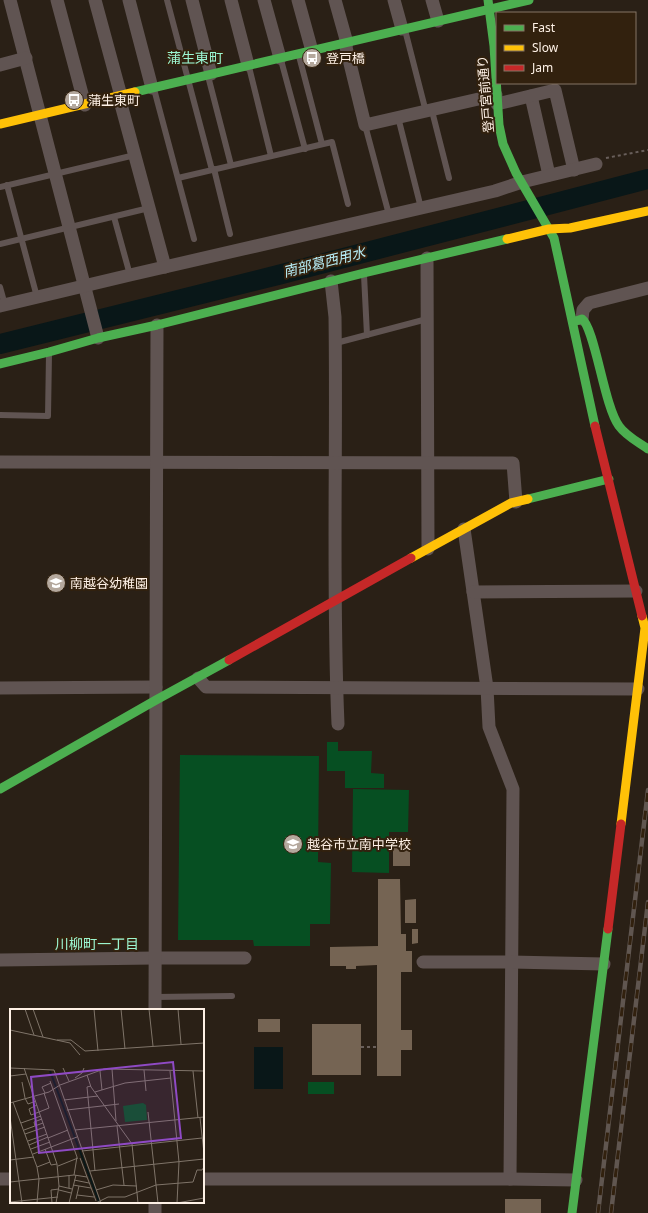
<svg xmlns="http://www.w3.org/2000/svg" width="648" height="1213" font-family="'Noto Sans','Noto Sans JP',sans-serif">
<rect width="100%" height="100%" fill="#2a2016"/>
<g fill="#064f22">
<polygon points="327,742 338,742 338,751 372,751 371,773 384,774 384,788 345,788 345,771 327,771"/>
<polygon points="180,755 319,756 318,862 331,863 330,924 310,924 310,946 254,946 253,940 178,940"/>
<polygon points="353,789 409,790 408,832 389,832 389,873 352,872"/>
<rect x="308" y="1082" width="26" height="12"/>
</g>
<rect fill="#091718" x="254" y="1047" width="29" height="42"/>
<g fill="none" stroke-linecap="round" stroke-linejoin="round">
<polyline stroke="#091718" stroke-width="20" points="0,344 278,275 648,179"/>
</g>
<g fill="#756453">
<rect x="393" y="838" width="17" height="28"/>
<polygon points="378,879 400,879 401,934 406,934 406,951 412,951 412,972 401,972 401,1030 412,1030 412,1050 401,1050 401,1076 377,1076 377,965 356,966 356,969 346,969 346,966 330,966 330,947 378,946"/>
<polygon points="416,899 416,923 405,923 405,900"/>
<polygon points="412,929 418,929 418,943 412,944"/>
<rect x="258" y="1019" width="22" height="13"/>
<rect x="312" y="1024" width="49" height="51"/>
<rect x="505" y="1199" width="36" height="14"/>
</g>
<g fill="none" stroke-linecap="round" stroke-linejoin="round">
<g stroke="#695f5b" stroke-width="2" stroke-dasharray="3 3" stroke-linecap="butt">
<polyline points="606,158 648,150"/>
<polyline points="361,1047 377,1047"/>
</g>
<g stroke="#605452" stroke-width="6">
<polyline points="167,0 212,170"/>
<polyline points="405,30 426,112"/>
<polyline points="299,56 322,144"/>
<polyline points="281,60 305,149"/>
<polyline points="249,67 271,156"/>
<polyline points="208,76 231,165"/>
<polyline points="154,89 194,239"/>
<polyline points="432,111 449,178"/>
<polyline points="398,117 421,208"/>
<polyline points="365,125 388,211"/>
<polyline points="214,169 230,234"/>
<polyline points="178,178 332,142 348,204"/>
<polyline points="7,185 37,297"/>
<polyline points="0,187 135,155"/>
<polyline points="114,217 130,275"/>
<polyline points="0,244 149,208"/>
<polyline points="364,275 367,335"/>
<polyline points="0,287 5,305"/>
<polyline points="336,343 427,319"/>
<polyline points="0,415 48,416 49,354"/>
<polyline points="155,997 232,996"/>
</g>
<g stroke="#605452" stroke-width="13">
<polyline points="10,0 98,338"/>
<polyline points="57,0 85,105"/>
<polyline points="95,0 121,96"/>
<polyline points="129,0 152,88"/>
<polyline points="192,0 211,74"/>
<polyline points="231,0 248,65"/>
<polyline points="264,0 280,58"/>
<polyline points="298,0 312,51"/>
<polyline points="335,0 347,43"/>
<polyline points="394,0 402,29"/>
<polyline points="432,0 438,21"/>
<polyline points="345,43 365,125 496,95"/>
<polyline points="0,65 26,58"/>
<polyline points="531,96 549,175"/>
<polyline points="119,97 165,267"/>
<polyline points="497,104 555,90 574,170"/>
<polyline points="427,258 428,549"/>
<path d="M331,281l4,36c2,136 -3,272 3,407"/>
<polyline points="0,306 130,275 495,191 522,182 596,164"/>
<polyline points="582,319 583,310 589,303 648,288"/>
<polyline points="0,462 513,463 516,502"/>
<polyline points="464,529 487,688 489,727 513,789 510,1179"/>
<polyline points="473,592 636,591"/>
<polyline points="198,678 206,687 638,689"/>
<polyline points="0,688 156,687"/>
<polyline points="0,960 155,958 245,958"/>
<polyline points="423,962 511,962 604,964"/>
<polyline points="155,1010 157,325"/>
<polyline points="0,1179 11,1179"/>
<polyline points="203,1179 510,1179 576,1180"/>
<polyline points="155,1213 155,1202"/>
</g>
<g stroke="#4caf50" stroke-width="9">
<polyline points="488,0 494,46 499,125 503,144 516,173 554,238 595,426"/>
<polyline points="135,92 529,0"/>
<path d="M573,322l9,-3c13,9 22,87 37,107 7,10 19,16 29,23"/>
<polyline points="0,364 49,352 98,338 157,325 364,273 507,239"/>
<polyline points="528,499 609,479"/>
<polyline points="0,789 156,700 229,660"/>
<polyline points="572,1213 608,929"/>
</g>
<g stroke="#ffc107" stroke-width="9">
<polyline points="0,124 135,92"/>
<polyline points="507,239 549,229 570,228 648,211"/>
<polyline points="411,558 511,503 528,499"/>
<polyline points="621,824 645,628 642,616"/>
</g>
<g stroke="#c62828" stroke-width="9">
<polyline points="595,426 642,616"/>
<polyline points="229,660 411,558"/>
<polyline points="608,929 621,824"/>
</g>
<g stroke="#605650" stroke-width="4.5">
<g id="rail">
<polyline points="598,1213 648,790"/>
<polyline points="611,1213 648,902"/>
</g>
</g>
<use href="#rail" stroke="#32210e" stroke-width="3" stroke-dasharray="9" stroke-linecap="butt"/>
</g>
<defs>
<g id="bus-disc" transform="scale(1)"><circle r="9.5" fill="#b4a89d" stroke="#32210e"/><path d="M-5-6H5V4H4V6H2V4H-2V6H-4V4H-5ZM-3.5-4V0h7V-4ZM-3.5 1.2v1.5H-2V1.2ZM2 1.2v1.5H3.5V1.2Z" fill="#fff"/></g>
<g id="school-disc" transform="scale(1)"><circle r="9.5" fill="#b4a89d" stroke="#32210e"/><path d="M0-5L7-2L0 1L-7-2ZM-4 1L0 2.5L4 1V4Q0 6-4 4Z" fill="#fff"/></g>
</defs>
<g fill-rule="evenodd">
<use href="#bus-disc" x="312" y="58"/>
<use href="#bus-disc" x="74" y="100"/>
<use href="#school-disc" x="56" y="583"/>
<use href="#school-disc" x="293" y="844"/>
</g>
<g text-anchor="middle" stroke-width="4" stroke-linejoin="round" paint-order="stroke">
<g font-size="13" fill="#fef1e6" stroke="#32210e" text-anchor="start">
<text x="326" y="63">登戸橋</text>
<text x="88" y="105">蒲生東町</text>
<text x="70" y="588">南越谷幼稚園</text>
<text x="307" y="849">越谷市立南中学校</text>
</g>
<g font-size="13" fill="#fef1e6" stroke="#32210e">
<text transform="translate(485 94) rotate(-95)" y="5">登戸宮前通り</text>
</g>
<g font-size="14" fill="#9bf5d1" stroke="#32210e">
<text x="195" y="63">蒲生東町</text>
<text x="97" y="949">川柳町一丁目</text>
</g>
<g font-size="14" font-style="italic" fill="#b7eef8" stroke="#32210e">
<text transform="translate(324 262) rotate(-14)" y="5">南部葛西用水</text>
</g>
</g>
<g transform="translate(10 1009)">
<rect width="194" height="194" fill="#2a2016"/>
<path d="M133,94l3,2 1,15 -22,2 -2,-16z" fill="#064f22"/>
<path fill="none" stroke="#091718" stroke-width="2" d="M40,62l49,131"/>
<path fill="none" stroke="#7f7469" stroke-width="1" d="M15,0l9,26M23,0l10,28M84,0l4,42M111,0l4,40M139,0l4,37M168,0l3,35M0,21l60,13 10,12M47,31h14l14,11 119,-8M0,59l44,2 47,133M14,59l33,96 2,22 -3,17M53,59l6,13M102,60l4,52M134,61l2,21M90,62l2,19M160,62l9,91 -2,41M183,62l5,47M77,66l4,12 41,57 6,59M0,67l16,-2M65,69l7,-5 2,-5M40,72l27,76 -3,18M12,73l3,16M81,77l-4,1 8,84M85,83l30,-9 46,-5M35,84l-3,-6 9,-4M15,89l3,6 8,-3M54,91l34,-4M3,93l24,65 2,12 -2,24M0,94l39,-11 11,-7 44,-16 100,2M27,96l-8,4 2,6 8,-3M57,101l52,-6M29,103l10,-4 -5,-15M138,103l10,91M0,108l12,86M190,109l4,35M11,114l20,-7M25,117l-1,-4 8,-3M107,117l7,59M14,121l19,-7M65,121l129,-13M15,125l20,-7M38,129l20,-8M18,132l19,-7M19,136l19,-8M21,140l19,-7M35,140l6,16 6,-1M72,142l120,-13M23,145l44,-17M70,149l16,43M0,151l24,-3M48,157l20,-8M27,158l13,-5M80,162l114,-12M59,166v13M64,171l15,3M0,173l64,-7 13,2M63,176l18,3M49,177l13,3M49,181l12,3M86,181l17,-5 24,1M67,186l17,2M66,190l3,-13M0,193l48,-5M42,194l-1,-13 8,-1M59,194l7,-28M86,194l12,-6h17l31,-12 37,-3 4,-12h5l2,-3M167,194l27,-5"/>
<path fill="#8f4ac5" fill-opacity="0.15" stroke="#8f4ac5" stroke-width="2" d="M163,53l8,76 -142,15 -8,-76z"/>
<rect width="194" height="194" fill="none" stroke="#fef1e6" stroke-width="2"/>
</g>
<rect x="496" y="12" width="140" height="72" fill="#32210e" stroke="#847464"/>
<rect x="504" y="25" width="20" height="6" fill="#4caf50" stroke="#847464"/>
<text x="532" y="32" font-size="12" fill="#fef1e6">Fast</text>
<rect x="504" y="45" width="20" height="6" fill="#ffc107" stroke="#847464"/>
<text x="532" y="52" font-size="12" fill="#fef1e6">Slow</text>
<rect x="504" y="65" width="20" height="6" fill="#c62828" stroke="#847464"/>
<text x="532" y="72" font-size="12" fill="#fef1e6">Jam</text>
</svg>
